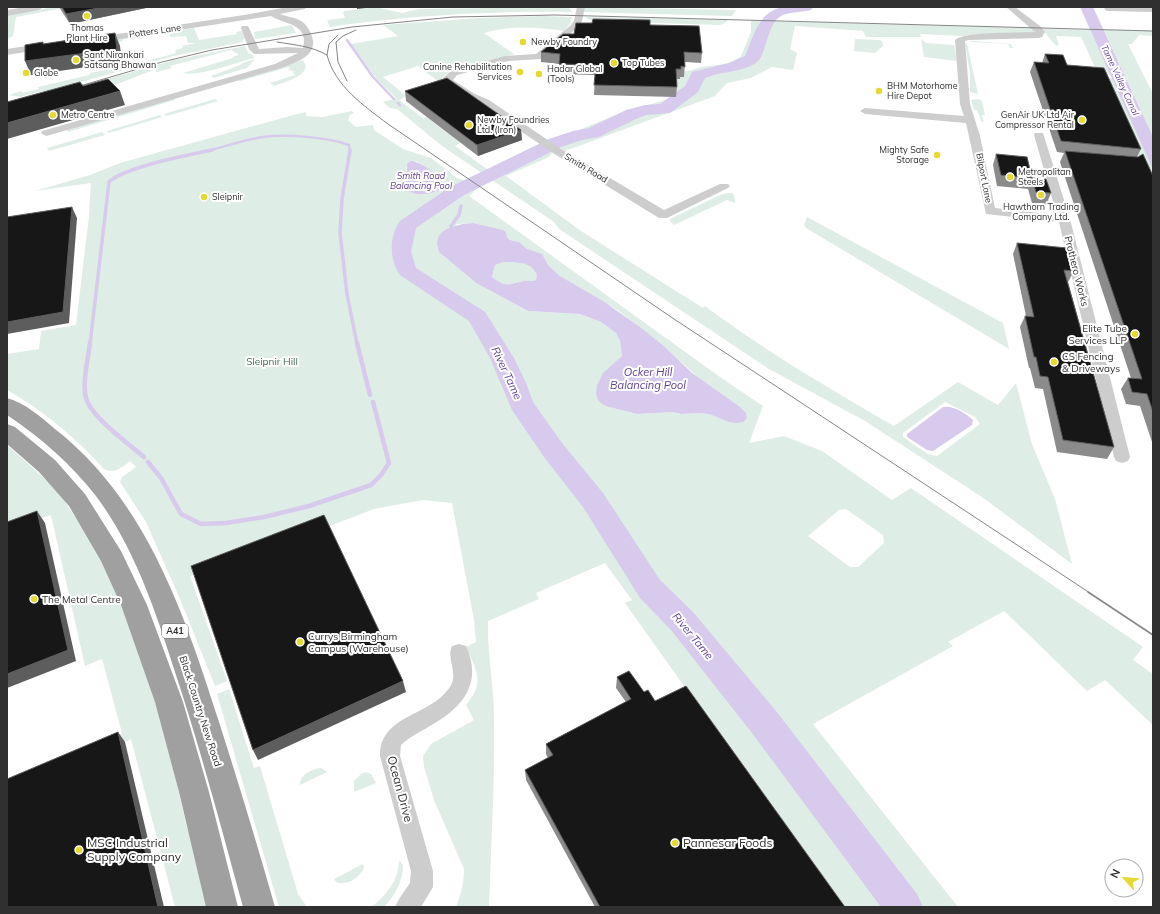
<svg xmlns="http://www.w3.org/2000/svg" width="1160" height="914" font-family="Mulish,sans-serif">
<rect width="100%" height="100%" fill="#fff"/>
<g fill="#deede5" fill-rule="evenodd">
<polygon points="54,7 69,7 16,17 13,36 7,39 7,15"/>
<path d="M375,7l27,6 17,-4 148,-2 4,3 1,2c-81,-1 -161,3 -242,15l-3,-7 18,-2 -2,-6 2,-1z"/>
<polygon points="583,7 736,10 732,16 730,16 581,12"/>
<path d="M544,16l28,1 -2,7 -6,7c-27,-4 -54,-6 -80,2l30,21 -65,18 -6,5 -1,4 -3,1 -21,-16 -35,11 23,19 -7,4 24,18 4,-1 34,26 -6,3 36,26 39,-19v-3l13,-4 10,6 -4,5 -43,19 75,55 122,77 2,-2c60,45 125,83 189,120l64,-44 40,23 18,-22 16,61 23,55 17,65 -90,-67 -117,-76 -96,-52 -210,-140 -5,-7 -112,-76 -45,-37 -7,-1 -7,-6 13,-4 -20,-20 -25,-34 47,-8 -15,-11 96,-7zM945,402l30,15 5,7 -43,32 -9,-2 -25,-17v-4z"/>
<polygon points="585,17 728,20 725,23 720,25 592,21"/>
<path d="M751,21l281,7 3,3 -1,2 -73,3 -41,-2 1,3h-55l-3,-6 -68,-5 -5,23 7,4 -4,17 -21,-3 -21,11 -24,5 -12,13 -150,55 -15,-9 73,-30 53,-15 -1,-18 5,-2 4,-6c7,1 11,-3 18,-4 17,-3 23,0 39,-11l10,-24z"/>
<polygon points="292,25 296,33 255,39 254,32"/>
<polygon points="194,28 199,40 237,34 236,32 242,31 245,39 242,40 243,42 174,56 45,92 43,91 20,97 9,95 21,91 23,93 39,89 38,87 89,75 90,73 120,67 137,60 140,63 176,53 175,50 183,48 182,46 196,43 188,43 186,36 170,37 170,33 124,39 121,42 99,45 95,42 174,31 175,33 181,32 181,30"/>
<polygon points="1042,29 1090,30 1111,75 1098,74 1081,37 1056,36 1059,45 1056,46"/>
<polygon points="1104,30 1153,31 1153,36 1139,35 1132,44 1128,44 1153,94 1153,137"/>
<polygon points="855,39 879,40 882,41 883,46 875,53 854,51"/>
<polygon points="921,39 926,43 954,45 957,61 924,57"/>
<polygon points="972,41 1011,44 1013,48 1010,48 1008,44 972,42 967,43 978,94 970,92 970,73 965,44"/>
<path d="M245,46l3,7 5,2 1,3c-16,4 -56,19 -71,15l50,-15 -1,-1 7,-2 -8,-5 -61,16 2,2 -15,4 -2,-2 -4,1 -34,13h-5l-8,-4 70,-20z"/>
<polygon points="255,59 247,68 214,78 211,76 240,65 242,63"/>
<path d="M303,60l3,6c-2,12 -22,16 -32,20l-4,-3 25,-8 -3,-2 3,-1 -8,-3 3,-1 -1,-1 -49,14 -2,-1z"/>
<polygon points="1100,78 1113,78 1113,80 1153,170 1153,199"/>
<polygon points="173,99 175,100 68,132 66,129"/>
<polygon points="215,99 218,101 167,116 164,114"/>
<polygon points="979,99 982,101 985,115 982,115 984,122 981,121 977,110 974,110 971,100"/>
<path d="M352,111l2,2 -4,2 -2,5 8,7 17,-2 1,5 29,19 28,9 26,20 10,3 11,7 -9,8 251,181 43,29 -14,37 35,-7 38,15 70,49 19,-12 232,159 -10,13 20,14v51l-48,-45 -18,11 -83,-80 -56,31 5,4 -140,78 145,183h-117l-216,-304 7,-3 -27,-37 -69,30 3,6 -51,22c-1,33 6,65 6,97 1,63 -3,126 -5,189h-33c5,-13 8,-24 8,-38l-30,-69 -10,-33 -1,-11 8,-12 43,-24 -8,-15c19,-22 11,-34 0,-58l10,-5 -2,-22 -22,-117 -29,-3 -49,9 -47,18 -2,-4 -135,53 37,105 -12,5 -35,-87 -34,-77 -26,-40 2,-5 14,-10 -6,-6c-8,7 -16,13 -26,8 -27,-30 -61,-59 -97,-79v-36l32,-5 2,-18 35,-6 13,-109 2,-33 -56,8 55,-16 30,-12 177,-49 9,-2v4l16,1zM416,161l27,20 -1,8c-11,5 -32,11 -36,-6 -2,-5 1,-13 1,-19zM473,223l33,9 1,5 3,3 9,2 8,7 16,7 6,10 11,10 59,35 45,35 42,39 6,30 -10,-2 -21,1 -8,-2 -36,2 -28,-7 7,-45 6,-6 -2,-16 -4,-7 -15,-11 -21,-8 -52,-3 -52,-28 -37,-31 -2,-5 20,-23zM846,509l37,26 1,8 -26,24h-8l-42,-31 31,-26z"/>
<polygon points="160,115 162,117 109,133 107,131"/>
<polygon points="102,132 105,135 49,151 47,148"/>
<polygon points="728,193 733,193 735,200 735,203 727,200 674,225 670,221 670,219 720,195"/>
<polygon points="807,217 1003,323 1009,349 806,228 804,225"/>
<path d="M504,262c13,1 27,-1 33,13l-1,5c-5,2 -8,0 -13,1 -15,4 -17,6 -31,-4l3,-12z"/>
<polygon points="7,445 45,479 62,497 105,563 147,669 176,780 186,825 193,845 207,907 175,907 131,739 125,742 71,756 122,733 102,659 85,666 51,515 7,530"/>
<polygon points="229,689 254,768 260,766 298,894 307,907 279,907 217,694"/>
<path d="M321,768l6,4 -27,13c-1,-10 12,-16 21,-17z"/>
<polygon points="366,772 371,774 376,783 354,792 354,781 361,774"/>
<path d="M399,860l4,5c0,17 -8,30 -19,42h-13c15,-11 28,-27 28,-47z"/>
<path d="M363,864l1,4c-4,9 -18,19 -28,14l-2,-3z"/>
</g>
<g fill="#d7caec" fill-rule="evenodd">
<polygon points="1080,7 1093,7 1153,137 1153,170"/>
<path d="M411,161c9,0 34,18 34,26 -10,7 -38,14 -40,-5 0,-6 3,-12 2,-18z"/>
<path d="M473,223l30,7 3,2 1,5 3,3 9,2 8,7 15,5 7,12 11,10 43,25 37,26 24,19 28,27 48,34 6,6 1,5 -4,4 -7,1 -7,-1 -17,-7 -10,-2 -21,1 -8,-2 -36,2 -28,-7 -7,-3 -4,-4 -2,-6 1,-9 6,-12 19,-17 -2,-15 -4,-8 -15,-11 -21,-8 -52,-3 -52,-28 -37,-31c-9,-23 18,-28 34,-29zM504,262c13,1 27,-1 33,13l-1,5c-5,2 -8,0 -13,1 -15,4 -17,6 -31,-4l3,-12z"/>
<path d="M943,407c10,-2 22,6 30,13l-1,5 -39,26 -6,-1 -20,-13v-3z"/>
</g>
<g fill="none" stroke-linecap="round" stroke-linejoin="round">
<g stroke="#d7caec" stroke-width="2.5">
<polyline points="347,40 373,77 394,99"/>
<polyline points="398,103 400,105"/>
<path d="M208,151c18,-5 36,-11 55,-14 21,-3 66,0 86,8l1,6"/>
</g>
<g stroke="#d7caec" stroke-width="3.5">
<polyline points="350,150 342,199 340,233 347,294 357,344"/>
<polyline points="489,173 493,174"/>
<polyline points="442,189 452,194"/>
<polyline points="446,198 451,200"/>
<polyline points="451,226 459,215 461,206"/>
<path d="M90,344l19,-162c15,-15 80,-27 103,-32"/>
</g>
<g stroke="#d7caec" stroke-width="4.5">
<path d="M90,343c-2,17 -8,39 -4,55 5,19 43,46 58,59"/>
<polyline points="357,343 370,395"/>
<polyline points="148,462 161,478 181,514 201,524 226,523 264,517 309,506 371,485 381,475 389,463 373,402"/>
</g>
<path fill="#d7caec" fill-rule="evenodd" d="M783,7h30l-2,3c-9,2 -19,2 -28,5 -17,7 -15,39 -27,48 -16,10 -35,8 -51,15l-7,14 -28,21 -24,2 -8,3 -39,19 -17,3 -21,7 -97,48 -48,33 -5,24 5,16 69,44 29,46 12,25 7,19 29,41 41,50 57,87 33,32 83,99 141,183 6,13h-42l-129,-174 -81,-103 -31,-32 -57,-91 -39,-50 -32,-47 -22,-52 -21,-37 -69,-46c-11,-15 -11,-39 0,-54l50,-34 99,-48 24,-8 16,-3 37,-18 19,-5 15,-1 25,-18 7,-14 37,-9 16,-7c9,-20 13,-44 38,-49z"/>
<g fill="#cdcdcd" fill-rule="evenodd">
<polygon points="25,7 43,7 39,10 7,16 7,10"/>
<path d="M288,7h18l-1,2 -25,5c7,3 15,3 21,7 5,3 8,8 10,13 9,21 -13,28 -30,34l-231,67 -4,1 -5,-3 1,-2 233,-67 23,-11 -44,1 -5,-5 -8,-21 1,-2h6l11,23 28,-2 16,1c6,-25 -18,-23 -32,-32l-177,27 -3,-1 -2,-2 2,-2 153,-23z"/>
<polygon points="577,7 585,7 582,21 578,27 541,59 508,61 457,75 453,80 475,94 489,100 561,149 664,210 720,184 728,184 730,186 728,188 667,218 659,218 553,153 481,104 467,98 444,81 443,78 451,71 505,56 536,54 571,25 574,21"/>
<path d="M1006,7h9l25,19 5,6 -3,5 -3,1 -70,2 -4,1 5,63 10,32 15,72 62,7 -23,-80 1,-2h8l27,86 60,238 -2,4 -6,2 -6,-2 -2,-4 -55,-235 -73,-8 -20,-91 -101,-9 -5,-3 5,-3 99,8 -4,-12 -5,-64c9,-9 65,-7 80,-8z"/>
<polygon points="1104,7 1153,7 1153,12 1108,11 1105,10"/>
<polygon points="47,43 52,46 50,48 7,55 7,49"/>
<path d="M459,644l7,2c16,35 -1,59 -31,77 -11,7 -25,13 -34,22l-1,11 33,115v16l-12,20h-26l4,-8 11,-16 1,-12 -31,-115c0,-43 53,-39 71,-71 7,-13 -5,-27 1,-39z"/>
</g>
<g fill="#a0a0a0" fill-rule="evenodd">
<path d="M7,398c18,5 34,19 48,31 91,71 129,184 163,290 20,62 39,125 57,188h-32c-22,-80 -43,-160 -69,-238 -19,-60 -40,-122 -78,-173 -25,-32 -56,-59 -89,-81z"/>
<polygon points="7,424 15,427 55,460 85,494 121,551 147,605 183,702 209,792 238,907 206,907 179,792 155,702 121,605 101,561 69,506 39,472 7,444"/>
</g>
<g stroke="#858585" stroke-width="1">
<path d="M277,42c18,3 34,4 50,13 8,31 37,51 61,69l286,195 416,274"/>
<polyline points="327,55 329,44 338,35"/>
<polyline points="347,81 338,62 336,42 343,36 356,30"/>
<polyline points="73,88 162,62 212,50 352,27 453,17 555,15 1153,31"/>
</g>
<polyline stroke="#858585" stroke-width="1.5" points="1088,592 1153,635"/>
</g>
<g fill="#8b8b8b">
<polygon points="59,7 146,7 146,8 70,24"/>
<polygon points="650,25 702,53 701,63 685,62 684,77 680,77 680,79 677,79 677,87 676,97 594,95 595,75 559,74 559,64 541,62 541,52 574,34"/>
<polygon points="1045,54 1067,65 1141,149 1137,157 1153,176 1153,445 1140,406 1126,404 1121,389 1128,378 1131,378 1060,162 1064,153 1057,152 1030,72 1034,62 1042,63"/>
<polygon points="405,91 521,130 522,140 478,156 406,101"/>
<polygon points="996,154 1032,178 1051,193 1046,205 1032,203 1028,189 997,186 993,165"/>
<polygon points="1017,243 1074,271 1068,282 1114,447 1107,459 1057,452 1043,389 1035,388 1030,368 1029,368 1020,327 1025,316 1026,316 1013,254"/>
<polygon points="617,677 644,692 655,701 845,907 595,907 526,780 525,770 548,758 546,754 546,744 626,702 616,688"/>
</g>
<g fill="#5d5d5d">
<polygon points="104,7 146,7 146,8 70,24 66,14"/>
<polygon points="357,7 375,7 357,9"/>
<polygon points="115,33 120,46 122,62 31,75 25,61"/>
<polygon points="120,91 125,105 7,139 7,123"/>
<polygon points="521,130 522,140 478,156 477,145"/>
<polygon points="72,207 77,218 69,323 7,334 7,322"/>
<polygon points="37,511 45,523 76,661 7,688 7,674"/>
<polygon points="403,681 406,692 258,760 253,750"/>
<polygon points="118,732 125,742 164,907 158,907"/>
</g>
<g fill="#171717" stroke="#5d5d5d">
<polygon points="62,7 104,7 66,14"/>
<polygon points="593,19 650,20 650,25 699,26 702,53 684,52 685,67 681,66 681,69 676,69 677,87 594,85 596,65 559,64 560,54 541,52 563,34 574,34 576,23 592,23"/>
<polygon points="115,33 117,49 25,61 25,45 43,42 43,44"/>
<polygon points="1045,54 1063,55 1067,65 1104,68 1141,149 1061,141 1034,62 1049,63"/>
<polygon points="447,78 521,130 477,145 405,91"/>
<polygon points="108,79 120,91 7,123 7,102 80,82 83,86"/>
<polygon points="1065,151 1138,157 1143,154 1153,176 1153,412 1147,394 1132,392 1128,378 1142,379"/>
<polygon points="996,154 1027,157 1032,178 1001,175"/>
<polygon points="1032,178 1046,179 1051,193 1036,192"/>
<polygon points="72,207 63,312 7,322 7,217"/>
<polygon points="1017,243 1067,248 1074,271 1064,270 1114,447 1063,440 1048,377 1040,376 1036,357 1034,357 1025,316 1034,317"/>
<polygon points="37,511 68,650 7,674 7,522"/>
<polygon points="324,515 403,681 253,750 191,566"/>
<polygon points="629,671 644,692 648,690 655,701 686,686 845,907 600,907 525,770 553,755 546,744 631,699 617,677"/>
<polygon points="118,732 158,907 7,907 7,779"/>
</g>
<g fill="#e6d932" stroke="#fff" stroke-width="1.5">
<circle cx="87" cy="16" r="4"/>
<circle cx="523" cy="42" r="4"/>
<circle cx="76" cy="60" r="4"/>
<circle cx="614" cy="63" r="4"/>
<circle cx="520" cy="72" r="4"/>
<circle cx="26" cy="73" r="4"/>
<circle cx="539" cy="74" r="4"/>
<circle cx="879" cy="91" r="4"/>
<circle cx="53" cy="115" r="4"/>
<circle cx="1082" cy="120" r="4"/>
<circle cx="469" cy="125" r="4"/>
<circle cx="937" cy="155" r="4"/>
<circle cx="1010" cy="177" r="4"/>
<circle cx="1041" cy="195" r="4"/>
<circle cx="204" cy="197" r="4"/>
<circle cx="1135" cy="334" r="4"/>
<circle cx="1054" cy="362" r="4"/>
<circle cx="34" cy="599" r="4"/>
<circle cx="300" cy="642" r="4"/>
<circle cx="675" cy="843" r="4"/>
<circle cx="79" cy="850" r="4"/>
</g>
<g text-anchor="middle" stroke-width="4" stroke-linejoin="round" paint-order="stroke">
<g font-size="9" fill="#303030" stroke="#fff" text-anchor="start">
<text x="87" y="31" text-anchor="middle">Thomas<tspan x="87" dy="10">Plant Hire</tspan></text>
<text x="531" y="45">Newby Foundry</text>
<text x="84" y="58">Sant Nirankari<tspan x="84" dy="10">Satsang Bhawan</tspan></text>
<text x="622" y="66">Top Tubes</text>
<text x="512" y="70" text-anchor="end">Canine Rehabilitation<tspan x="512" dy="10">Services</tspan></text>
<text x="547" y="72">Hadar Global<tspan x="547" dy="10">(Tools)</tspan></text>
<text x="34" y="76">Globe</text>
<text x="887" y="89">BHM Motorhome<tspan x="887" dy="10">Hire Depot</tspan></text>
<text x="61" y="118">Metro Centre</text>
<text x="1074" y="118" text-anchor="end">GenAir UK Ltd Air<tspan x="1074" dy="10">Compressor Rental</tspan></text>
<text x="477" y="123">Newby Foundries<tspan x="477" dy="10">Ltd. (Iron)</tspan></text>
<text x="929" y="153" text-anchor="end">Mighty Safe<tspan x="929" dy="10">Storage</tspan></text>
<text x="1018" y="175">Metropolitan<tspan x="1018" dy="10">Steels</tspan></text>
<text x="212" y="200">Sleipnir</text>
<text x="1041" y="210" text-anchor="middle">Hawthorn Trading<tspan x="1041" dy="10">Company Ltd.</tspan></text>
</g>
<g font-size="9" fill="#303030" stroke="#fff">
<text transform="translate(155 31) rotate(-8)" y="3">Potters Lane</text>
<text transform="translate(586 168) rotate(31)" y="3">Smith Road</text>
<text transform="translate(984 178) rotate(79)" y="3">Bilport Lane</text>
</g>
<g font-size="9" font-style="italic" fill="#5e3d92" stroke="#fff">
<text transform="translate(1120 80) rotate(65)" y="3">Tame Valley Canal</text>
<text x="421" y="179">Smith Road<tspan x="421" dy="10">Balancing Pool</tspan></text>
</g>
<rect fill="#fff" stroke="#6e6e6e" stroke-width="1" x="162" y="624" width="26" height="14" rx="3"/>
<g font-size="9" font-weight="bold" fill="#303030">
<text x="175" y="634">A41</text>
</g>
<g font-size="10" fill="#303030" stroke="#fff">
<text transform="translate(1077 271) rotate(76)" y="4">Prothero Works</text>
<text transform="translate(201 711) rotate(72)" y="4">Black Country New Road</text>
</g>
<g font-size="10" fill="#303030" stroke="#fff" text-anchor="start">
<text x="1127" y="332" text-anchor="end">Elite Tube<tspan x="1127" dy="12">Services LLP</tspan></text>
<text x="1062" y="360">CS Fencing<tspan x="1062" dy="12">&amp; Driveways</tspan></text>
<text x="42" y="603">The Metal Centre</text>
<text x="308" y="640">Currys Birmingham<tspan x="308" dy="12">Campus (Warehouse)</tspan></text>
</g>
<g font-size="10" fill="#3c6c56" stroke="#fff">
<text x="272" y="365">Sleipnir Hill</text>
</g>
<g font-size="11" font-style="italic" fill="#5e3d92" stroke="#fff">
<text x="648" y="376">Ocker Hill<tspan x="648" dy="13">Balancing Pool</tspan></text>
<text transform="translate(507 373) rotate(65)" y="4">River Tame</text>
<text transform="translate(693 636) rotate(50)" y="4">River Tame</text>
</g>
<g font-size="12" fill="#303030" stroke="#fff">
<text transform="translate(400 789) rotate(75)" y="4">Ocean Drive</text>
</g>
<g font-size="12" fill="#303030" stroke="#fff" text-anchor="start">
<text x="87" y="847">MSC Industrial<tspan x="87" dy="14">Supply Company</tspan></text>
<text x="683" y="847">Pannesar Foods</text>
</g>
</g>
<rect width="1160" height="914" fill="none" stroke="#303030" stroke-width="16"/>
<g transform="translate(1124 878) rotate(297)"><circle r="19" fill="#ffffff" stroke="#acacac"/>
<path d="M0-3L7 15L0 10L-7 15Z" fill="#e6d932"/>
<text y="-6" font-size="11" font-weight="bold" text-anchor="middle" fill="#303030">N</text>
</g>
</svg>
